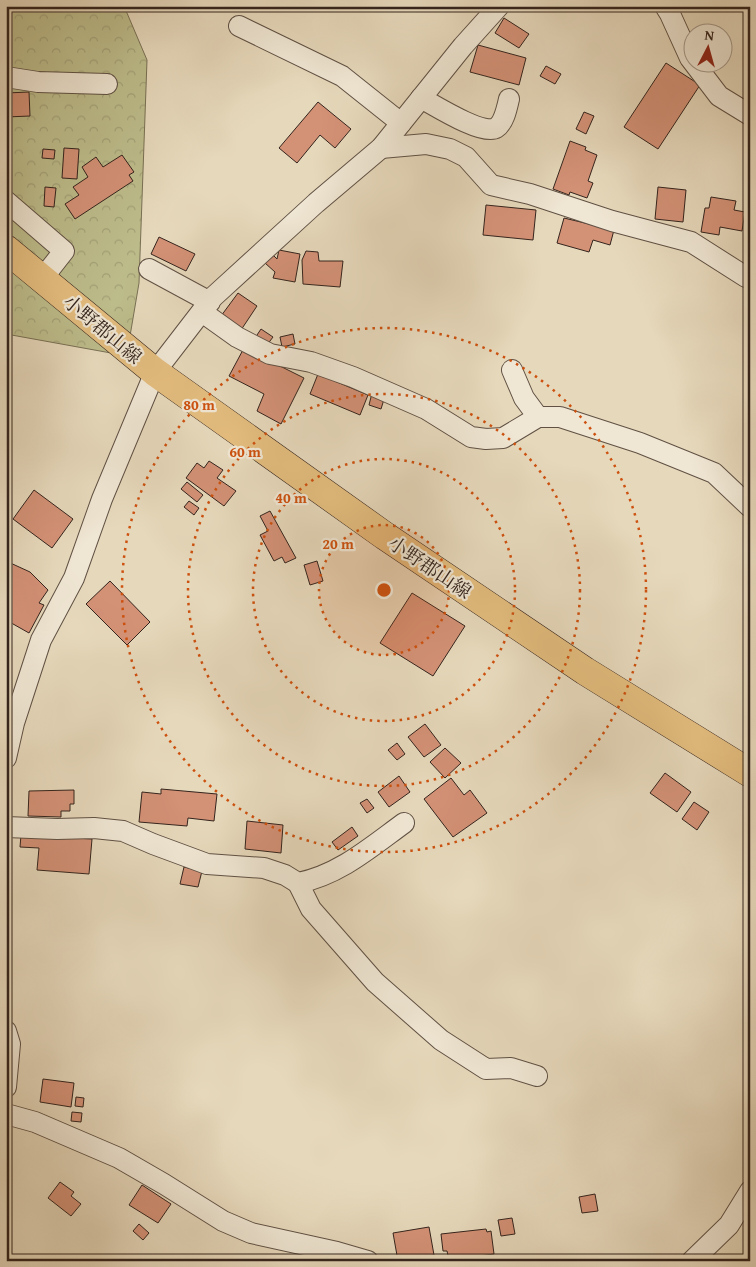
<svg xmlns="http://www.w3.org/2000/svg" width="756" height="1267" font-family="'Gentium Book Plus','Noto Serif JP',serif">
<defs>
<pattern id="forest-crowns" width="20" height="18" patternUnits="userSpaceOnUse" patternTransform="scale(1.25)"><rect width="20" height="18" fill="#bdbc8b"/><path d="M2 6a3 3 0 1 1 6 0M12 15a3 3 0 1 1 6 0" fill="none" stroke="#a3a178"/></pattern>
</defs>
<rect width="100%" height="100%" fill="#e6d8bb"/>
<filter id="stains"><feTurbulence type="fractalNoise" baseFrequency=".004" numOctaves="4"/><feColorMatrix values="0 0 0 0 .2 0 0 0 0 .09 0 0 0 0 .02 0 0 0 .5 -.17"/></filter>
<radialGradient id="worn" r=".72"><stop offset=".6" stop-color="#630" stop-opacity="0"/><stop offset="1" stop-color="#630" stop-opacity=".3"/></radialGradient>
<polygon fill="url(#forest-crowns)" stroke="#787054" points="6,6 124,6 147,60 139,283 130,336 111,353 6,334"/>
<g fill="#d39176" stroke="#34241d">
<polygon points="504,18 529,34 519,48 495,33"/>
<polygon points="478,45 526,58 519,85 470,72"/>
<polygon points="666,63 700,85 658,149 624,127"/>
<polygon points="546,66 561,74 555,84 540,76"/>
<polygon points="29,92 30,116 6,117 6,93"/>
<polygon points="318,102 351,129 335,148 320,135 297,163 279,148"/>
<polygon points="584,112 594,116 586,134 576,129"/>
<polygon points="570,141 586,147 585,150 597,155 588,181 593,183 587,198 570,192 569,195 553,189"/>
<polygon points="64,148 79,149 77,179 62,178"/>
<polygon points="43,149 55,150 54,159 42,158"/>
<polygon points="122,155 134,172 129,175 133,181 75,219 65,204 79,195 73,187 88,177 82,167 96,157 103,167"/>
<polygon points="45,187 56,188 54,207 44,206"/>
<polygon points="658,187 686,190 683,222 655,219"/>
<polygon points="711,197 736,201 734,210 745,212 742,231 720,227 719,235 701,232 705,208 709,208"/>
<polygon points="486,205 536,210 533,240 483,235"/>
<polygon points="564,218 614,230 610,245 593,240 589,252 557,243"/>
<polygon points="159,237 195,254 186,271 151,254"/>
<polygon points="279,250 300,254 295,282 273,278 275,272 265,263 273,255 277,259"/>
<polygon points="306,251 318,252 319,261 343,261 340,287 303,284 302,260"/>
<polygon points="238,293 257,306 241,330 221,316"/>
<polygon points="261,329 273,337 267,345 255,338"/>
<polygon points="293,334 295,344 282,347 280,337"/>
<polygon points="244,348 304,378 281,424 257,411 264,394 229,376"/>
<polygon points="318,374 368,395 360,415 310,394"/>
<polygon points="372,393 385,396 381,409 369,405"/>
<polygon points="209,461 223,470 217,478 236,491 224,506 186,478 197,463 204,468"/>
<polygon points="187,482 203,495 197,502 181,489"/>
<polygon points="34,490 73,519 52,548 13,519"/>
<polygon points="189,501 199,508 194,515 184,507"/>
<polygon points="270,511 296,558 285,563 282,557 274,561 260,535 268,531 260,516"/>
<polygon points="6,561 30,572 48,590 39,603 44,605 29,633 6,620"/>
<polygon points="317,561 323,581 310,585 304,565"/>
<polygon points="110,581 150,622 127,645 86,604"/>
<polygon points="412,593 465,626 433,676 380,643"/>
<polygon points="425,724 441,745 424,757 408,737"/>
<polygon points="397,743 405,754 397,760 388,750"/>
<polygon points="445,748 461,763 445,778 430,762"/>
<polygon points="665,773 691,792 677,812 650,793"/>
<polygon points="399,776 410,792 389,807 378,792"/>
<polygon points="451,778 464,795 470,790 487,813 453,837 424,799"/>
<polygon points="161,789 217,794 214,821 188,818 187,826 139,822 142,792 161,794"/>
<polygon points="74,790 74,804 70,804 70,811 61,811 61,817 28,816 29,791"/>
<polygon points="367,799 374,808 367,813 360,803"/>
<polygon points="694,802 709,812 697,830 682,819"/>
<polygon points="247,821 283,825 281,853 245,849"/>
<polygon points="352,827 358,836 338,850 332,842"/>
<polygon points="21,835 92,839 89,874 37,870 39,848 20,847"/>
<polygon points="184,867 202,871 198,887 180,884"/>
<polygon points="43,1079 74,1083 71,1107 40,1102"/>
<polygon points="76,1097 84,1098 83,1107 75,1106"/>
<polygon points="72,1112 82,1113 81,1122 71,1121"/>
<polygon points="60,1182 74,1192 71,1196 81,1204 71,1216 48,1198"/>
<polygon points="142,1185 171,1204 158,1223 129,1205"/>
<polygon points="595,1194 598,1211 582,1213 579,1197"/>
<polygon points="512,1218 515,1234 501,1236 498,1220"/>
<polygon points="139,1224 149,1233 143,1240 133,1231"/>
<polygon points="429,1227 434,1255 398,1261 393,1233"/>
<polygon points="486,1229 487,1232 491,1231 494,1254 449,1260 447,1251 443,1251 441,1234"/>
</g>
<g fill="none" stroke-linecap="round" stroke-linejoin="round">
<g stroke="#605144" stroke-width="22">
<g id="street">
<polyline points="665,6 670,14 690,58 719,96 750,115"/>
<polyline points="239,26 342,76 401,123"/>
<polyline points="6,77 38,82 107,84"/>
<path d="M421,98c13,7 62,38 75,30 8,-5 11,-20 13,-29"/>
<polyline points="381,148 426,144 450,149 466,157 491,185 530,194 612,221 691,242 746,277"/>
<polyline points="6,201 64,251 42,279"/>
<polyline points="149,269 210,302"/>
<polyline points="202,312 237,337 270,354 311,362 353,377 426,409 471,437 486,439 503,438 538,417 560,417 640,443 714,473 750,507"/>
<polyline points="512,370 524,398 538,417"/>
<polyline points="6,758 14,723 41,640 74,578 102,499 155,372 212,298 316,203 381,148 463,46 499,6"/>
<path d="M6,827l51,2 37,-1 29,3 30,13 54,20 57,4 21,7 13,8c41,-8 73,-36 106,-60"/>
<polyline points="298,883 311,909 375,982 441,1040 486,1069 511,1068 537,1076"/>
<polyline points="6,1031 10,1044 6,1087"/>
<polyline points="6,1114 35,1122 119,1158 164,1184 223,1221 251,1233 337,1252 368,1261"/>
<polyline points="692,1261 729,1225 750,1191"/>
</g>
</g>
<g stroke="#34241d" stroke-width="29">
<polyline id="primary" points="6,249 155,372 385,536 585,671 750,773"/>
</g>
<use href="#street" stroke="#efe6d3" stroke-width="20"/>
<use href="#primary" stroke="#e3bc7e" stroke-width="28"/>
</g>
<circle cx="384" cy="590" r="65" fill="#cd510f" fill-opacity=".12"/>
<g fill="none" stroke="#cd510f" stroke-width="2.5" stroke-dasharray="2.5 5">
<circle cx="384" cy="590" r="65"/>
<circle cx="384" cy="590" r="131"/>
<circle cx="384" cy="590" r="196"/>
<circle cx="384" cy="590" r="262"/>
</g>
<g text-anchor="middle" stroke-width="4.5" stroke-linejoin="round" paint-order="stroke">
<g font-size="19" fill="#34241d" stroke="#efe6d3">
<text transform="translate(103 329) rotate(40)" y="7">小野郡山線</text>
<text transform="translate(430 567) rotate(34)" y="7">小野郡山線</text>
</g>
</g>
<circle cx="384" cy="590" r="8" fill="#cd510f" stroke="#efe6d3" stroke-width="2.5"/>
<g font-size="15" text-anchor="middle" font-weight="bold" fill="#cd510f" stroke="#efe6d3" stroke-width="4.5" stroke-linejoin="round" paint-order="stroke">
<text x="199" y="410">80 m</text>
<text x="245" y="457">60 m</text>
<text x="291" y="503">40 m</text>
<text x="338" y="549">20 m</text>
</g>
<rect width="756" height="1267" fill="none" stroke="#e6d8bb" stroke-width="25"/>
<rect x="8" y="8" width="741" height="1252" fill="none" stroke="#34241d" stroke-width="2.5"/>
<rect x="12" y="12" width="731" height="1242" fill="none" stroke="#34241d"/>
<g transform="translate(708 48) rotate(6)"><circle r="24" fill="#efe6d3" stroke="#a4988a"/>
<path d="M0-4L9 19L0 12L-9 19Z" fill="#8f2418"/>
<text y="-8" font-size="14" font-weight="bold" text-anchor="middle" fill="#34241d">N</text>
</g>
<rect width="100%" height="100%" filter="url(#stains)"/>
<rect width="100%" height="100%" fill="url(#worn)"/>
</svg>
